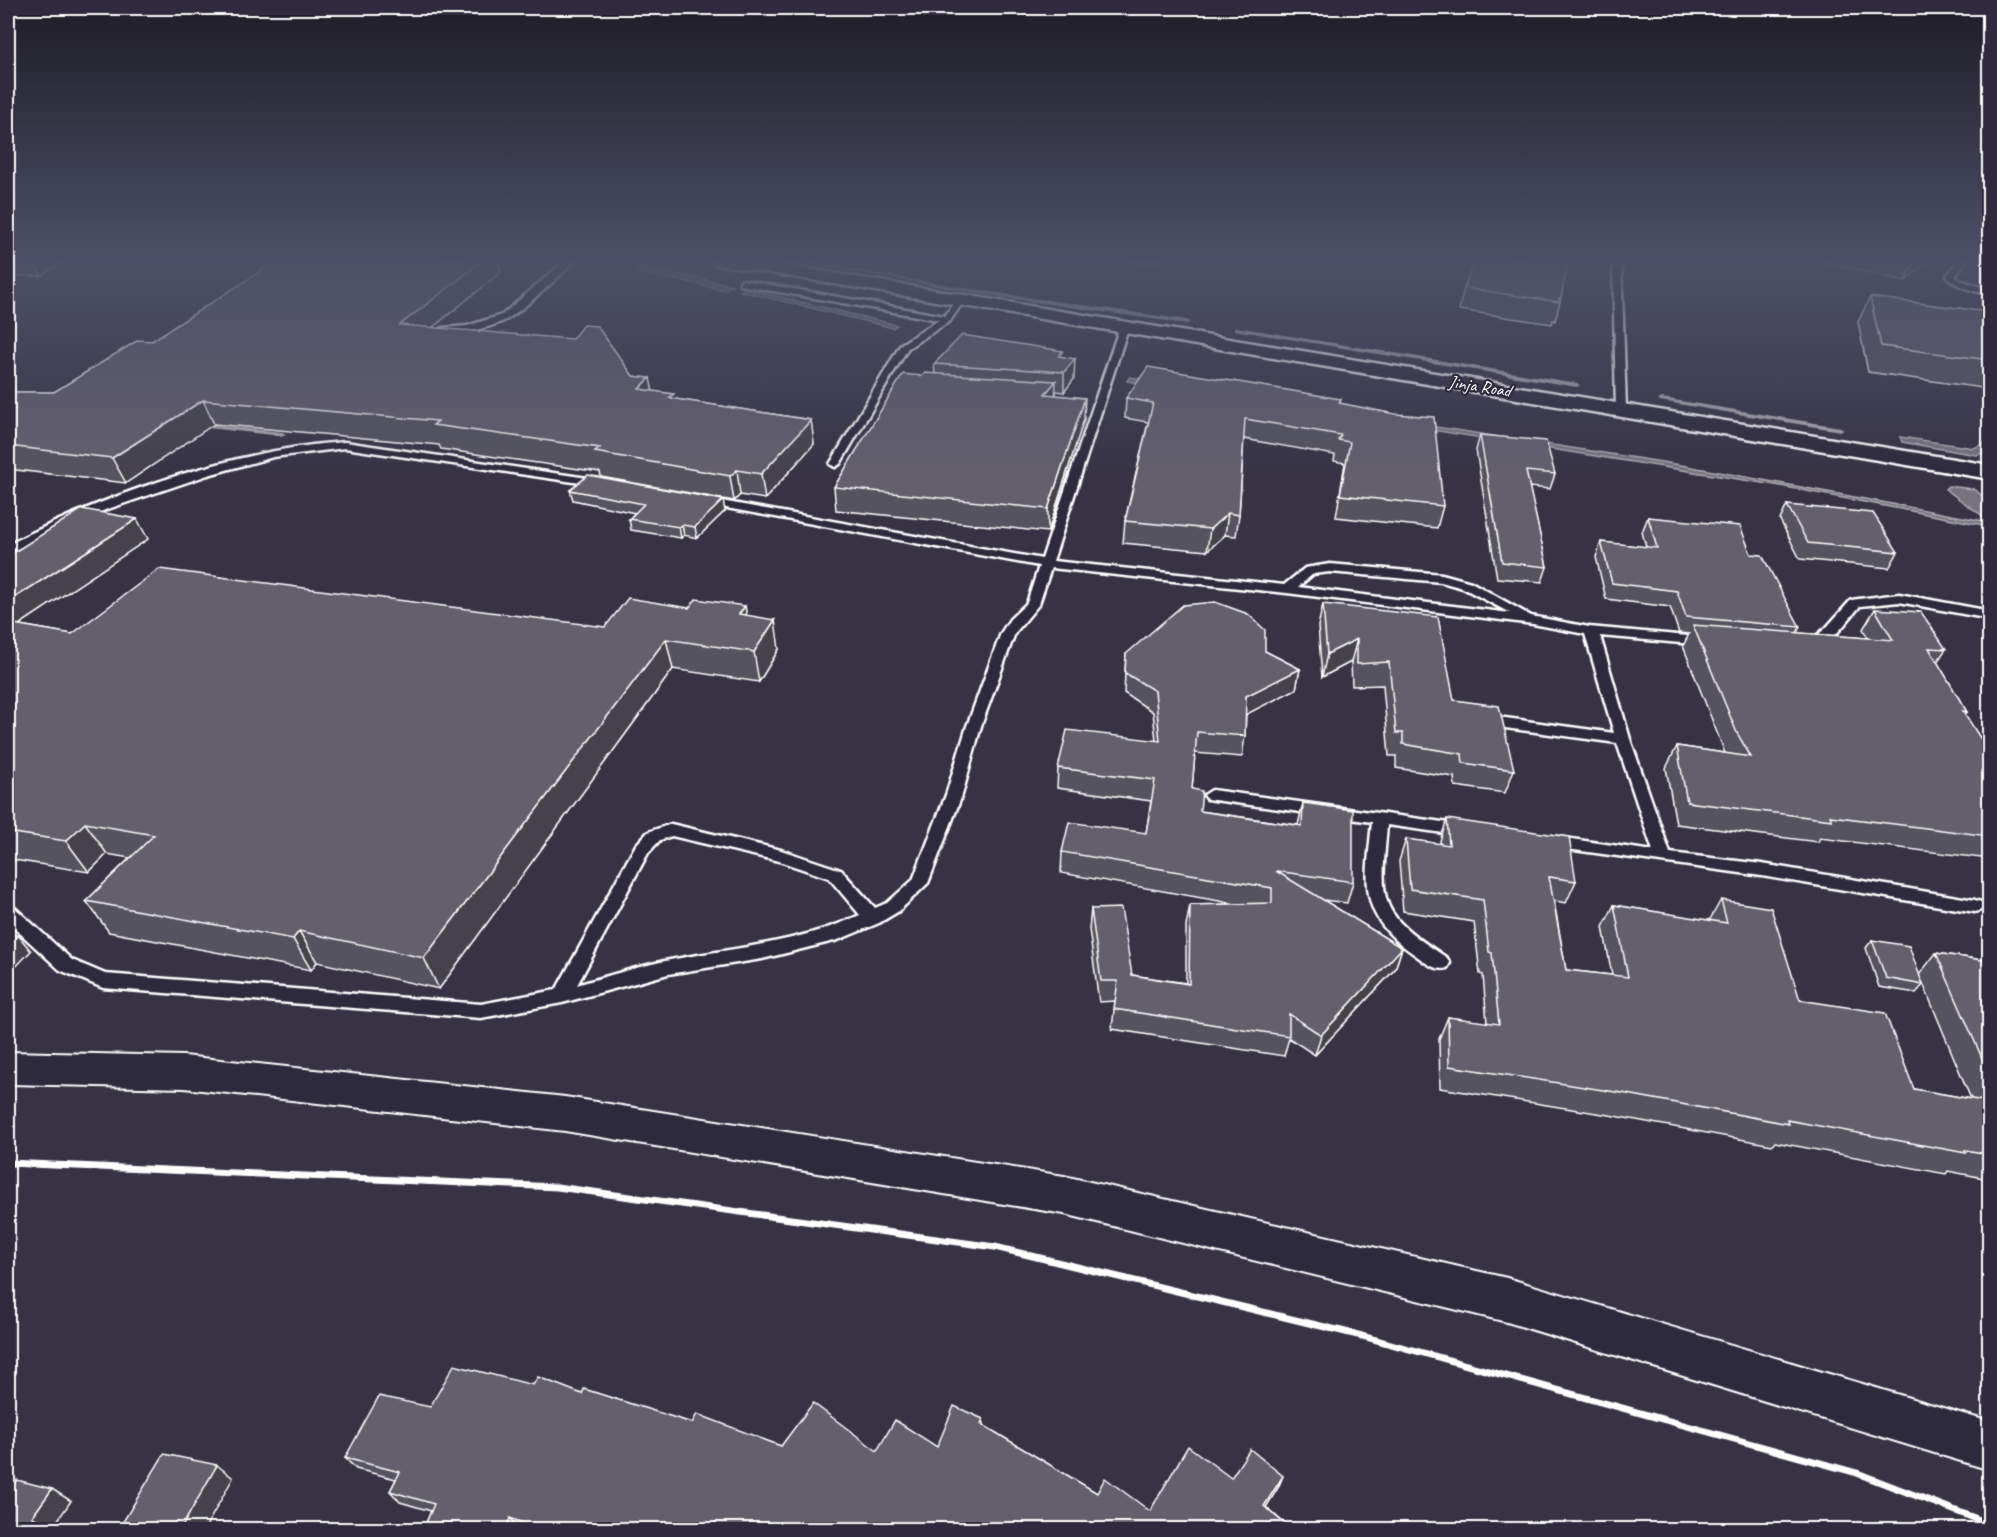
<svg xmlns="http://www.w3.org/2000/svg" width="1997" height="1537" font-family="Caveat,sans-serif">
<rect width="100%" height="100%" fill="#373345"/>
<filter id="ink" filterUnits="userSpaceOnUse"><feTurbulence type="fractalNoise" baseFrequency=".0167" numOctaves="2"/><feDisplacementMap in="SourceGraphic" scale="12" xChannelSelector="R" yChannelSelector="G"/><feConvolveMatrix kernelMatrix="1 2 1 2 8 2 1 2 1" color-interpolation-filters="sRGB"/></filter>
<g filter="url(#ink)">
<g fill="#76737f" stroke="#adabb2" stroke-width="1.5">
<polygon points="643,267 732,285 725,290 636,272"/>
<polygon points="743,289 760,292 897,325 893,328 741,291"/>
<polygon points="1130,377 1378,418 1681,465 1984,521 1984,517 1945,489 1948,486 1973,489 1989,500 1989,526 1775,485 1127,381"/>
<polygon points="1900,437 1974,448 1983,444 1989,437 1989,452 1976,455 1902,442"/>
</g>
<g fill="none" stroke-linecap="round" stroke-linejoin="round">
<g fill="#adabb2" fill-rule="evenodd">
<polygon points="784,260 796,260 985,291 1187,320 1190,322 1187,324 985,295"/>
<polygon points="1236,327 1577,383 1580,385 1577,387 1234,330 1234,328"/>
<polygon points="1662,398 1840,427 1844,429 1840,431 1660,401 1658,400"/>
<polygon points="196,423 282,432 286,434 282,436 199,427 195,425"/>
</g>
<g stroke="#fff" stroke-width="5">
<g id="service">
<path d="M566,260h9c-14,15 -49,47 -66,58 -12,8 -59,21 -71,13l5,-3 24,-2 35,-11z"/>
<polygon points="1613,260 1621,260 1626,410 1621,413 1616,410"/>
<path d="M1959,260h8l-12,16 5,4 30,10v5c-15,-4 -33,-7 -43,-19z"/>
<polygon points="743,280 945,316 958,297 965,299 950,321 908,348 840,464 835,467 830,464 901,344 939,320 740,285 740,281"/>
<path d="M1120,326l8,2 -75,233 231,24 21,-17 25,-4 112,10 29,8 60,34 58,11 121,11 2,3 -7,4 -105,-9 30,103 40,114 92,11 213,36 6,2 2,4 -2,4 -6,2 -213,-36 -217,-30 -2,-4 2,-4 6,-2 102,15 -36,-108 -134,-18 -7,-5 7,-5 131,18 -29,-99 -52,-10 -246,-31 -236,-25 -12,36 -24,29 -34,93 -19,69 -34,88 -29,28 -20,12 -41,17 -76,19 -94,15 -106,29 -81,15 -378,-30 -43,-18 -52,-48v-16l6,1 58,53 33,14 376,30 75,-14 80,-145 12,-13 23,-8 110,26 60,20 34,38 12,-5 26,-23 33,-85 21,-69 34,-93 9,-14 17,-16 12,-37 -334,-62 -6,-3 6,-3 337,61zM1330,572l111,10 22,6 47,25 -212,-26 15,-13zM672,836l107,25 50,17 31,37c-60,28 -126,33 -190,45 -31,6 -62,16 -93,25l71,-132 12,-13z"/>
<path d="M345,442l256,38 6,3 -6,3 -256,-38 -72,9 -65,18 -103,35 -97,43v-8c95,-50 229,-96 337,-103z"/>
<path d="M1899,594l91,17v8l-91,-17 -39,4c-13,15 -29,39 -49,44l-7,-4 22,-18 25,-28z"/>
<path d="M1212,790l259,36 2,4 -2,4 -6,2 -78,-11c-7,81 -10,87 60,133l3,5 -3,5c-12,4 -23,-7 -33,-14 -57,-40 -48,-69 -42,-132l-165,-23 -3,-4z"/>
</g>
</g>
<g stroke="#fff" stroke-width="4">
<polygon id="minor" points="8,1052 184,1056 565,1097 1064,1176 1507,1278 1990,1422 1990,1470 1507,1322 1064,1214 565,1131 184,1088 8,1084"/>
</g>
<g stroke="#fff" stroke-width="5">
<polygon id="trunk" points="713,260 753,260 1990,465 1990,479 722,265 716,264"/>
</g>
<use href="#service" fill="#2f2a3d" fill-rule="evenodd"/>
<use href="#minor" fill="#2f2a3d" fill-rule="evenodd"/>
<use href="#trunk" fill="#2f2a3d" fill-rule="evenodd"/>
<polyline stroke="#fff" stroke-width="7" points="8,1163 557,1187 995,1247 1362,1336 1857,1473 1990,1524"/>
</g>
<g fill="#55525e" stroke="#fff" stroke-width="1.5">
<polygon points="8,260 65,260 41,276 8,276"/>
<polygon points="278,260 497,260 501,272 432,328 633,376 653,391 675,399 811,420 814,444 765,499 740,495 734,501 601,477 600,472 441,449 439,445 214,424 126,483 8,469 8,392 54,392 152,341"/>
<polygon points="1122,260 1157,260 1153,264"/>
<polygon points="1816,260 1930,260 1905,281"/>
<polygon points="1464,288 1561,298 1555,321 1553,320 1552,324 1459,310"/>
<polygon points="1870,297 1989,312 1989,389 1868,372 1858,322"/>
<polygon points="1063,357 1074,379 1064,392 1056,391 1056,395 1084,419 1048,532 836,510 834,487 922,376 935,374 934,364"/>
<polygon points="1126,398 1341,399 1340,404 1443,506 1437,528 1336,517 1345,463 1334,461 1335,455 1244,439 1239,515 1236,536 1225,535 1207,551 1123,543 1125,521 1148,422 1125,418"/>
<polygon points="1480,435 1555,474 1550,489 1529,487 1547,567 1542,582 1497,578 1476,450"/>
<polygon points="570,490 725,511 697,538 684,535 681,538 631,530 629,519 635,513 573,500"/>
<polygon points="1787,505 1898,552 1889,568 1800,559 1780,520"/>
<polygon points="1648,517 1751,554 1800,627 1797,633 1868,638 1863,629 1875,609 1946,649 1937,662 1967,712 1965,715 1989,752 1989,859 1820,838 1818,842 1676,824 1666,768 1677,746 1725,753 1683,646 1689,634 1679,633 1670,607 1606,599 1596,557 1601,542 1646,547 1642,532"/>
<polygon points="148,539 19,625 72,634 605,627 689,608 745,606 746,616 779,649 759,682 673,669 439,989 317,962 311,970 109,932 86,901 130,858 107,854 89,872 8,859 8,556"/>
<polygon points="1323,604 1454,700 1514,770 1505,793 1455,786 1454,777 1396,768 1396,756 1389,756 1383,685 1352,686 1351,662 1322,677 1318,626"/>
<polygon points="1989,650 1989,669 1986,654"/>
<polygon points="1265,651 1300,669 1296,689 1246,714 1245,736 1242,757 1195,753 1192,789 1200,811 1298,825 1303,803 1353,882 1347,903 1323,900 1402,948 1395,969 1315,1055 1289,1038 1284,1056 1112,1029 1115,1001 1099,1002 1089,929 1091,909 1132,975 1186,983 1186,926 1190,905 1236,904 1061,873 1062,852 1146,833 1151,801 1057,788 1058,768 1156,741 1153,712 1124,693 1126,654"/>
<polygon points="1447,819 1576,881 1566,903 1554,901 1566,970 1612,975 1603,927 1614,905 1709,921 1721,900 1800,1000 1914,1089 1971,1099 1922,981 1923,985 1916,993 1879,987 1866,948 1872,940 1919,975 1936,953 1989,961 1989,1179 1948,1171 1946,1174 1775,1142 1772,1145 1609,1115 1440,1088 1439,1039 1448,1017 1487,1023 1483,975 1480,974 1474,922 1403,911 1399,861 1406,839 1440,844 1440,841"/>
<polygon points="533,1385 582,1394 781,1446 877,1451 937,1447 983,1419 983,1425 1097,1493 1150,1511 1231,1478 1279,1486 1266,1507 1292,1530 521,1530 518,1528 518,1530 423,1530 431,1511 400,1502 390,1491 396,1479 356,1469 345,1458 430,1407"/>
</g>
<g fill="#45424c" stroke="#fff" stroke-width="1.5">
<polygon points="40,260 65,260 41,276 35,263"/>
<polygon points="481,260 497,260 501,272 407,348 400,325"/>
<polygon points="1915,260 1930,260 1905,281"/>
<polygon points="1075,359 1074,379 1064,392 1064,372"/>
<polygon points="650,378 655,402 639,389"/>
<polygon points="1056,381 1055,402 1045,394"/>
<polygon points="1085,398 1084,419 1048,532 1048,509"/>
<polygon points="203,400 214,424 126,483 112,458"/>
<polygon points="811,420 814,444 765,499 761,474"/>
<polygon points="737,470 740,495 734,501 730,476"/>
<polygon points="723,500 725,511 697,538 695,527"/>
<polygon points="1228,513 1225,535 1207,551 1210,529"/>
<polygon points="137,519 148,539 17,626 8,612 8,602"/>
<polygon points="682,525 684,535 681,538 679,527"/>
<polygon points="745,606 750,635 739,614"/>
<polygon points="775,620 779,649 759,682 754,652"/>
<polygon points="666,639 673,669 439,989 424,958"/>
<polygon points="1357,639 1351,662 1322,677 1327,654"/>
<polygon points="1300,669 1296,689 1243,716 1246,696"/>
<polygon points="85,823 107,854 89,872 66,841"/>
<polygon points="299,931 317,962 311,970 293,939"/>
<polygon points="18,935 31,951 8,975 8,946"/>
<polygon points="1402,948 1395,969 1315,1055 1321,1035"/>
<polygon points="8,1367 16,1373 8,1383"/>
<polygon points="217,1465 233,1478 204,1530 180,1530"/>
<polygon points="1283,1476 1279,1486 1260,1517 1264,1506"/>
<polygon points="52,1489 71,1501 51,1530 32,1517"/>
<polygon points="510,1518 518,1528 518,1530 506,1530"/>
</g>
<g fill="#635f6d" stroke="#fff" stroke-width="1.5">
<polygon points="8,260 40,260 35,263 8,264"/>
<polygon points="278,260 484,260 400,325 572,339 583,325 597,326 633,376 650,378 639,389 674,394 669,398 811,420 761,474 737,470 730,476 595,452 600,448 433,425 438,421 203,400 112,458 8,446 8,392 54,392 138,340 152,341"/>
<polygon points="1474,260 1568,260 1561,298 1559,298 1559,302 1464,288"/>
<polygon points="1870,297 1989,312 1989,360 1881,346"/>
<polygon points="962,335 1063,351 1059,356 1075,359 1064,372 934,364"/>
<polygon points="1148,367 1341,399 1339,403 1395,414 1434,417 1443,506 1340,495 1350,442 1338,440 1341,435 1245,419 1239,515 1228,513 1210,529 1125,521 1153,403 1126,398"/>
<polygon points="925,373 1056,381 1045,394 1085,398 1048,509 834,487 903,374 922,376"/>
<polygon points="1480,435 1546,441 1555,474 1526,471 1547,567 1502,562"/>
<polygon points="588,475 723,500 695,527 682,525 679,527 629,519 644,504 570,490"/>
<polygon points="1787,505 1873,513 1898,552 1808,543"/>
<polygon points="82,509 137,519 8,602 8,556"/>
<polygon points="1648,517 1740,526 1751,554 1762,555 1800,627 1686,617 1677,591 1612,583 1601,542 1657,548"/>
<polygon points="159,569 605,627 628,598 689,608 696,599 745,606 739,614 775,620 754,652 666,639 424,958 299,931 293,939 86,901 154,835 85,823 66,841 8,832 8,623 72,634"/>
<polygon points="1215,602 1248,614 1265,630 1265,651 1300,669 1246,696 1245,736 1197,732 1192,789 1202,791 1200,811 1302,826 1303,803 1353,810 1353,882 1276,871 1402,948 1321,1035 1289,1014 1289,1036 1114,1009 1118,981 1101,981 1091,909 1121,908 1132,975 1189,984 1190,905 1272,903 1272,888 1062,852 1069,822 1146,833 1155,780 1058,768 1067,730 1160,741 1155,691 1125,673 1126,654 1183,605"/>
<polygon points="1323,604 1438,617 1454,700 1499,706 1514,770 1463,763 1462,754 1403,744 1403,733 1396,733 1389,662 1357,664 1357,639 1327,654"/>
<polygon points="1875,609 1921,612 1946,649 1929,648 1967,712 1963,711 1989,752 1989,836 1830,816 1832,820 1687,802 1677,746 1751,757 1737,733 1693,625 1893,640"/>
<polygon points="1447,819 1569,837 1576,881 1549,877 1566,970 1628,977 1614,905 1727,923 1721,900 1771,908 1800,1000 1885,1013 1914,1089 1989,1102 1989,1154 1965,1150 1966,1153 1787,1120 1789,1124 1622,1093 1449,1066 1448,1017 1499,1024 1492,953 1489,952 1483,900 1410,889 1406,839 1449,845"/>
<polygon points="8,934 18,935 8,946"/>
<polygon points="1872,940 1909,946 1923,985 1886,978"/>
<polygon points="1936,953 1989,961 1989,1074"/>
<polygon points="454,1365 533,1385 538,1377 582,1394 584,1389 692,1423 697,1414 781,1446 813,1403 877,1451 895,1420 937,1447 954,1406 983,1419 981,1424 1097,1493 1105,1478 1150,1511 1188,1446 1231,1478 1250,1449 1283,1476 1264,1506 1292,1530 541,1530 510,1518 506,1530 423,1530 434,1504 390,1491 400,1472 345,1458 379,1396 430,1407"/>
<polygon points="164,1454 217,1465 180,1530 118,1530"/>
<polygon points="17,1480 52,1489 32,1517 65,1530 8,1530 8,1482 14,1484"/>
<polygon points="1320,1523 1333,1530 1319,1530"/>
</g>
</g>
<linearGradient id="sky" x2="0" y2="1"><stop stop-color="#1e1c26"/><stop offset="0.55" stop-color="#4d5068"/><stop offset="1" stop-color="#4d5068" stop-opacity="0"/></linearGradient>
<rect width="1997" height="475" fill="url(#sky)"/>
<g text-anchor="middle" stroke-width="4.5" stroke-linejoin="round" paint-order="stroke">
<g font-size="18" fill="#fff" stroke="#2f2a3d">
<text transform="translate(1480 386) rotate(9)" y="6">Jinja Road</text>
</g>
</g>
<rect width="1997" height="1537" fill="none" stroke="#2f2a3d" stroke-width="30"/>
<rect x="15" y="15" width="1967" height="1507" fill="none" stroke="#fff" stroke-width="2" filter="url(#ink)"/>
</svg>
